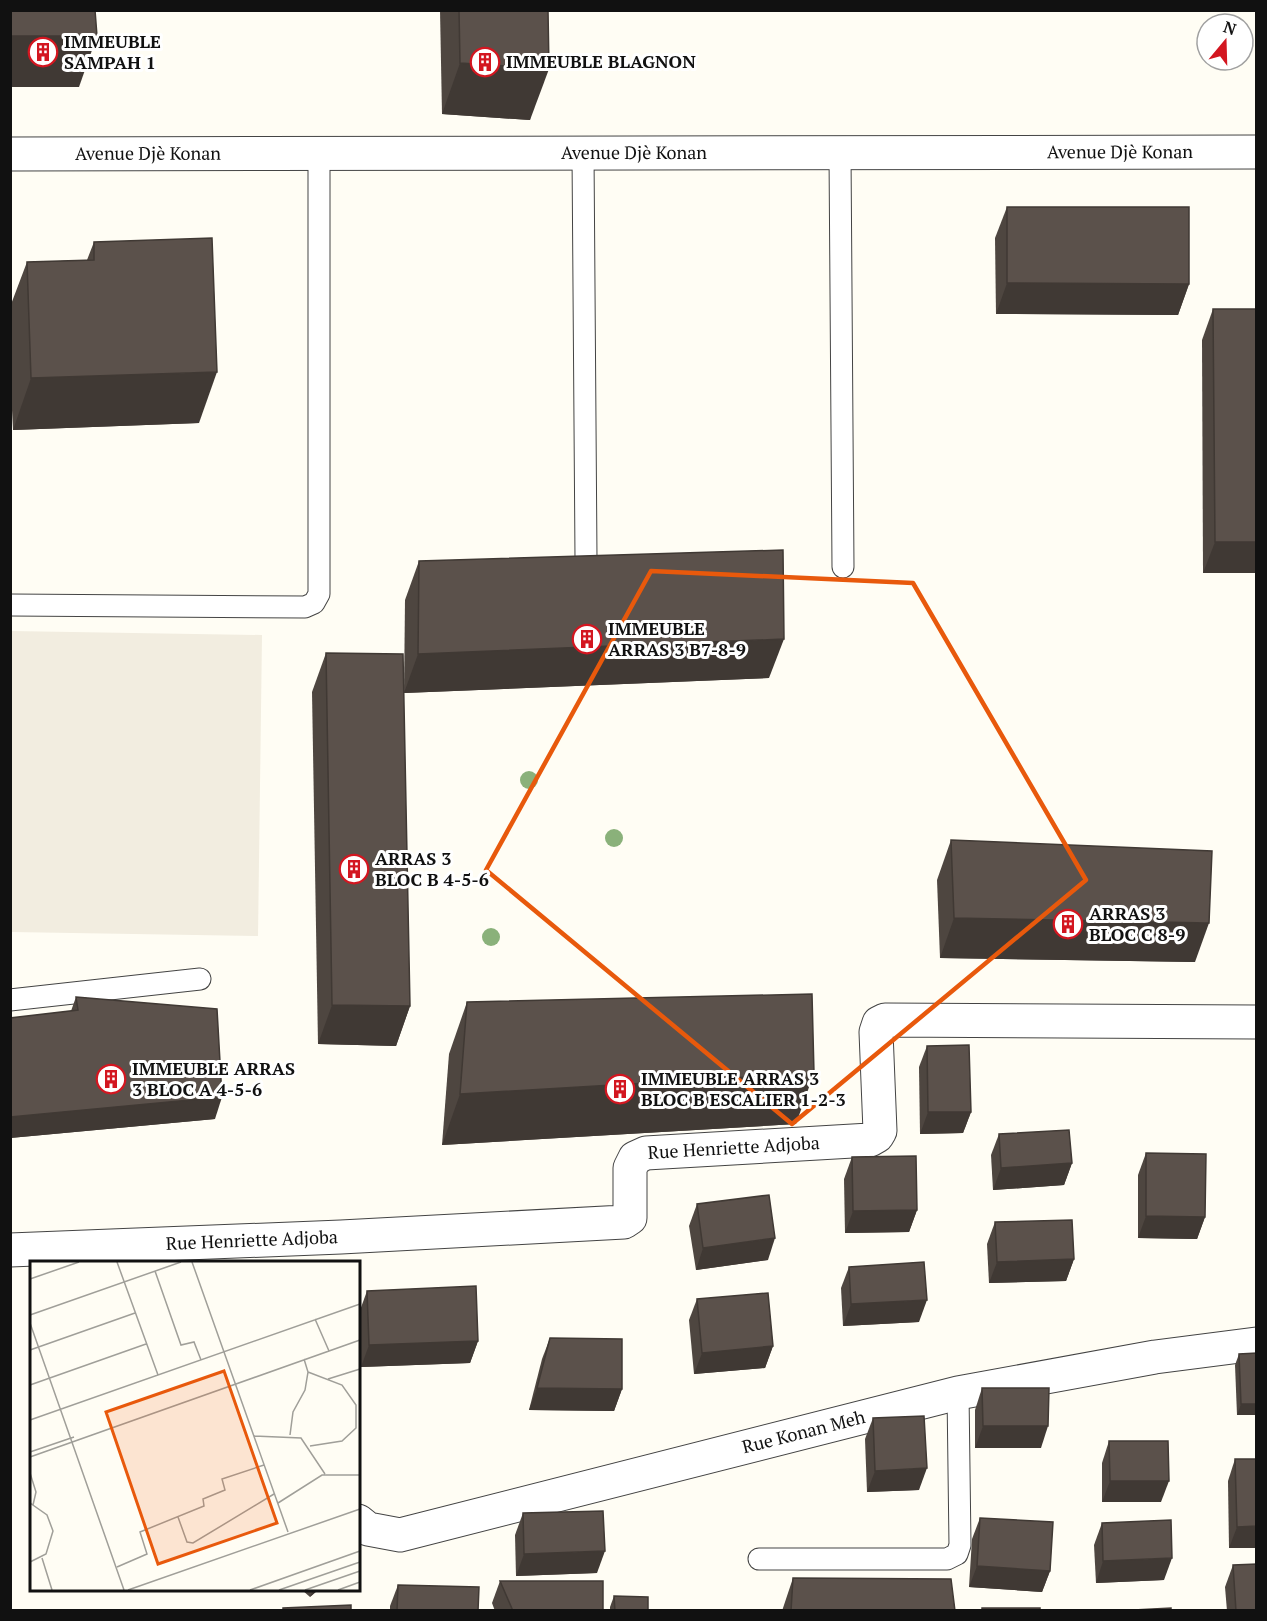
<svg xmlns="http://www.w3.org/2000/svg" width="1267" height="1621" font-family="'PT Serif',serif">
<rect width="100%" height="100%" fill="#fffdf4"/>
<polygon fill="#f2ede0" points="11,631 262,635 258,936 11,932"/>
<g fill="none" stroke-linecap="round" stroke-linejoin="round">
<g stroke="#444" stroke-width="23">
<g id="service">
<polyline points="583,153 586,558"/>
<polyline points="840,153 843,567"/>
<polyline points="10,605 305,607 314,603 319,594 319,154"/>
<polyline points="10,1000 200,979"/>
<polyline points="759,1559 947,1559 957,1554 960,1545 958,1393"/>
</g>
</g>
<g stroke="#444" stroke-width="35">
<g id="minor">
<path id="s1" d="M10,1250l331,-13 283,-15 6,-4v-50l5,-10 11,-5 224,-13 7,-4 3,-5 -4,-99 3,-9 6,-3 371,2"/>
<path id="s2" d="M358,1521l10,8 32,6 558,-142 197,-36 101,-13"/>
</g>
</g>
<g stroke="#444" stroke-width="35">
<g id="tertiary">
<path id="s3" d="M10,154l1246,-2"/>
</g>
</g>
<use href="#service" stroke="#fff" stroke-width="21"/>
<use href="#minor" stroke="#fff" stroke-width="33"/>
<use href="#tertiary" stroke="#fff" stroke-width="33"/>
</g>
<g fill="#8ab17a">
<circle cx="529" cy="780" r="9"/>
<circle cx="614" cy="838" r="9"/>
<circle cx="491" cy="937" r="9"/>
</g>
<g fill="#4e4640">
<polygon points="440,10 548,10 530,120 442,114"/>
<polygon points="1007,207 1189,284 1178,315 996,314 995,238"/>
<polygon points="94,242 199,423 13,430 10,371 10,307 27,262 87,260"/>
<polygon points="1213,309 1257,573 1203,573 1202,340"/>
<polygon points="419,561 769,678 404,693 405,600"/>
<polygon points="326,653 410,1006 396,1046 318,1044 312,692"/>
<polygon points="951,840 1195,962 940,958 937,880"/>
<polygon points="76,997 215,1119 10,1138 10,1018 71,1011"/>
<polygon points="467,1002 796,1124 442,1145 449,1054"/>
<polygon points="927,1046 971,1112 963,1133 920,1134 919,1067"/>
<polygon points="999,1134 1072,1163 1064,1185 993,1190 991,1155"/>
<polygon points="1146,1153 1205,1217 1197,1239 1138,1238 1138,1175"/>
<polygon points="852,1157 917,1210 909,1232 845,1233 844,1179"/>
<polygon points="697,1204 768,1260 696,1270 689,1226"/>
<polygon points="995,1222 1074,1259 1066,1281 989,1283 987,1244"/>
<polygon points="849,1267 919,1322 843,1326 841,1288"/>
<polygon points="367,1291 478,1341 470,1363 361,1367 359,1313"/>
<polygon points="697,1299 773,1346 765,1368 694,1374 689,1320"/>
<polygon points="550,1338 622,1389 614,1411 529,1410 542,1359"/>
<polygon points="1257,1353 1257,1415 1237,1415 1235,1365 1239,1354"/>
<polygon points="982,1388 1041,1448 975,1448 975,1410"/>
<polygon points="873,1418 919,1490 867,1492 865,1439"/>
<polygon points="1109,1441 1161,1502 1102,1502 1102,1463"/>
<polygon points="1235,1459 1257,1548 1229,1548 1228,1481"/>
<polygon points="523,1513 597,1573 516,1576 515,1535"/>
<polygon points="980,1518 1050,1571 1042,1592 969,1587 972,1539"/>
<polygon points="1102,1523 1164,1580 1096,1583 1094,1545"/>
<polygon points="1233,1565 1257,1611 1227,1611 1225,1587"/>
<polygon points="793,1578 955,1611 782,1611"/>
<polygon points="500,1581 603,1611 495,1611 492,1603"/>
<polygon points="398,1585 478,1611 390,1611 390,1606"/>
<polygon points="302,1590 318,1590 310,1597"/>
<polygon points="614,1596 648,1611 610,1611 610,1607"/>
</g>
<g fill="#403934">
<polygon points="10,36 97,36 79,87 10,87"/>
<polygon points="460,63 549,69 530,120 442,114"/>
<polygon points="1007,283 1189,284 1178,315 996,314"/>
<polygon points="217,372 199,423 13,430 31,378"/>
<polygon points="1215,542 1257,542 1257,573 1203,573"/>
<polygon points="784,639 769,678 404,693 418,654"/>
<polygon points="954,918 1209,923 1195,962 940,958"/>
<polygon points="332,1005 410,1006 396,1046 318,1044"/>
<polygon points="814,1073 796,1124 442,1145 460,1094"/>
<polygon points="222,1097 215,1119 10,1138 10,1117"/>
<polygon points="928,1112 971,1112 963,1133 920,1134"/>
<polygon points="1072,1163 1064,1185 993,1190 1001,1168"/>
<polygon points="917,1210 909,1232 845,1233 853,1211"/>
<polygon points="1146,1216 1205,1217 1197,1239 1138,1238"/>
<polygon points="775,1238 768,1260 696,1270 703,1248"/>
<polygon points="1074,1259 1066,1281 989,1283 997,1262"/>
<polygon points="927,1300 919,1322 843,1326 851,1304"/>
<polygon points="478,1341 470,1363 361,1367 369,1345"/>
<polygon points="773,1346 765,1368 694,1374 702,1353"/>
<polygon points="537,1388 622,1389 614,1411 529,1410"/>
<polygon points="1241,1404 1257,1404 1257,1415 1237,1415"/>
<polygon points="983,1426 1048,1426 1041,1448 975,1448"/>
<polygon points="927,1468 919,1490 867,1492 875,1471"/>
<polygon points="1110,1481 1169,1481 1161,1502 1102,1502"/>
<polygon points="1257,1526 1257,1548 1229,1548 1237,1527"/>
<polygon points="605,1551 597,1573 516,1576 524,1554"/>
<polygon points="1172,1558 1164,1580 1096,1583 1103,1561"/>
<polygon points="977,1566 1050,1571 1042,1592 969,1587"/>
<polygon points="313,1590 318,1590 310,1597"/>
</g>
<g fill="#5b514b" stroke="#403934" stroke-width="1.5">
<polygon points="10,10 95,10 97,36 10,36"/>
<polygon points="459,10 548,10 549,69 460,63"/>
<polygon points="1007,207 1189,207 1189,284 1007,283"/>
<polygon points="212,238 217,372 31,378 27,262 94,260 94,242"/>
<polygon points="1213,309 1257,309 1257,542 1215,542"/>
<polygon points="783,550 784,639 418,654 419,561"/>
<polygon points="326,653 403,654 410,1006 332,1005"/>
<polygon points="951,840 1212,851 1209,923 954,918"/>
<polygon points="812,994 814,1073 460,1094 467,1002"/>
<polygon points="76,997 217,1009 222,1097 10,1117 10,1018 78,1010"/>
<polygon points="969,1045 971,1112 928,1112 927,1046"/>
<polygon points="1069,1130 1072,1163 1001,1168 999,1134"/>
<polygon points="1146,1153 1206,1154 1205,1217 1146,1216"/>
<polygon points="916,1156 917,1210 853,1211 852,1157"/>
<polygon points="769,1195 775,1238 703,1248 697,1204"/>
<polygon points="1072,1220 1074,1259 997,1262 995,1222"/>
<polygon points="924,1262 927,1300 851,1304 849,1267"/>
<polygon points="476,1286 478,1341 369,1345 367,1291"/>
<polygon points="768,1293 773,1346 702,1353 697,1299"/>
<polygon points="550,1338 622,1339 622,1389 537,1388"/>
<polygon points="1257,1353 1257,1404 1241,1404 1239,1354"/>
<polygon points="982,1388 1049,1388 1048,1426 983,1426"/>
<polygon points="924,1416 927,1468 875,1471 873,1418"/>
<polygon points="1109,1441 1168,1441 1169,1481 1110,1481"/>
<polygon points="1235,1459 1257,1459 1257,1526 1237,1527"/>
<polygon points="603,1511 605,1551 524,1554 523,1513"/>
<polygon points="980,1518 1053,1522 1050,1571 977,1566"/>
<polygon points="1171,1520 1172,1558 1103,1561 1102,1523"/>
<polygon points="1257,1564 1257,1611 1236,1611 1233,1565"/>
<polygon points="793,1578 951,1579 955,1611 791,1611"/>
<polygon points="500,1581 603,1581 603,1611 513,1611"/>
<polygon points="398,1585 479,1587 478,1611 397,1611"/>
<polygon points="614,1596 648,1597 648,1611 615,1611"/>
<polygon points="351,1605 351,1611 283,1611 283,1608"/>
<rect x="982" y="1608" width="58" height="3"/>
<polygon points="1171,1608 1171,1611 1114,1611"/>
</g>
<path fill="none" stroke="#e8590c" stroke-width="4.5" stroke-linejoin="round" d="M651,571l262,12 173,297 -294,244 -306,-254z"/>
<defs>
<g id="building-ring" transform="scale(1.5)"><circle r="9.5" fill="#fff" stroke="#d31620" stroke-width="1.5"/><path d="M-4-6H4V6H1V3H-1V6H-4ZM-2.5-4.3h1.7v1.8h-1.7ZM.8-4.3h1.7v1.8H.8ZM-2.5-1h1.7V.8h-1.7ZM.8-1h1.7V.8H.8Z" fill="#d31620"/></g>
</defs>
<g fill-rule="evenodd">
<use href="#building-ring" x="43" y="52"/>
<use href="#building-ring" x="485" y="62"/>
<use href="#building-ring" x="587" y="639"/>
<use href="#building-ring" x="354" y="869"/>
<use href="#building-ring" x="1068" y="924"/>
<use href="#building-ring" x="111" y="1079"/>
<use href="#building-ring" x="620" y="1089"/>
</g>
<g text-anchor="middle" stroke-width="6" stroke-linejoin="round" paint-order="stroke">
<g font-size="18" font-weight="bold" fill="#111" stroke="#fff" text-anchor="start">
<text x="64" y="48">IMMEUBLE<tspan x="64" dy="21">SAMPAH 1</tspan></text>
<text x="506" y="68">IMMEUBLE BLAGNON</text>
<text x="608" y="635">IMMEUBLE<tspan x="608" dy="21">ARRAS 3 B7-8-9</tspan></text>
<text x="375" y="865">ARRAS 3<tspan x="375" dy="21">BLOC B 4-5-6</tspan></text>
<text x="1089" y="920">ARRAS 3<tspan x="1089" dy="21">BLOC C 8-9</tspan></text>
<text x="132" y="1075">IMMEUBLE ARRAS<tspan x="132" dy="21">3 BLOC A 4-5-6</tspan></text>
<text x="641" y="1085">IMMEUBLE ARRAS 3<tspan x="641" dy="21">BLOC B ESCALIER 1-2-3</tspan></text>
</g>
<g font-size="18" fill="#111" stroke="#fff">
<text dy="6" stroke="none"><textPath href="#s3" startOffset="1110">Avenue Djè Konan</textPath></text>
<text dy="6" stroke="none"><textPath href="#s3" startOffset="624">Avenue Djè Konan</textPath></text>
<text dy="6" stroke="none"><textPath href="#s3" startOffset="138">Avenue Djè Konan</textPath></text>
<text dy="6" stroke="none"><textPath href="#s1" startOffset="783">Rue Henriette Adjoba</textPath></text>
<text dy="6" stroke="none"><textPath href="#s1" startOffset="242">Rue Henriette Adjoba</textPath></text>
<text dy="6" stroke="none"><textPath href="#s2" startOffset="462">Rue Konan Meh</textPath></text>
</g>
</g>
<g transform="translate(30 1261)">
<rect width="330" height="330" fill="#fffdf4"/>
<path fill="none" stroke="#a09f99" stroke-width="1.5" d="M87,1l41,113M162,1l96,270M125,10l26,74 13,-3 7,18M0,18l49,-17M0,54l151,-53M285,58l14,32M0,62l94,267M0,89l105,-37M278,111l34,13 14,20v23l-14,13 -32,5M298,118l32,-10M0,124l116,-41M0,159l330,-116M260,174l3,-23 12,-22 3,-18 -4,-13M224,175l47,2 24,36M0,191l44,-15M0,196l330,-117M0,212l6,19 -3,13M0,242l17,12 6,16 -7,23 -16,8M248,242l44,-28h38M148,256l9,25 6,1 81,-49M12,297l10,32M87,306l30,-13 -7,-22 64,-26 -1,-7 22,-9 -3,-11 42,-14M98,329l232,-81M220,329l110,-39M249,329l81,-28M275,329l55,-19M308,329l22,-8"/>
<path fill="#e8590c" fill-opacity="0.15" stroke="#e8590c" stroke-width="3" d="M194,110l53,152 -119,41 -52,-152z"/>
<rect width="330" height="330" fill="none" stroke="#111" stroke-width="3"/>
</g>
<rect width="1267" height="1621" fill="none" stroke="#111111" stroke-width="24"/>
<g transform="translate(1225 42) rotate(19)"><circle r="28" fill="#ffffff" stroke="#a0a0a0" stroke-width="1.5"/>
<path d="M0-4.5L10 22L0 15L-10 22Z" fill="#d31620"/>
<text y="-9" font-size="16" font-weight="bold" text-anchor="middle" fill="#111111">N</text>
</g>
</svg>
